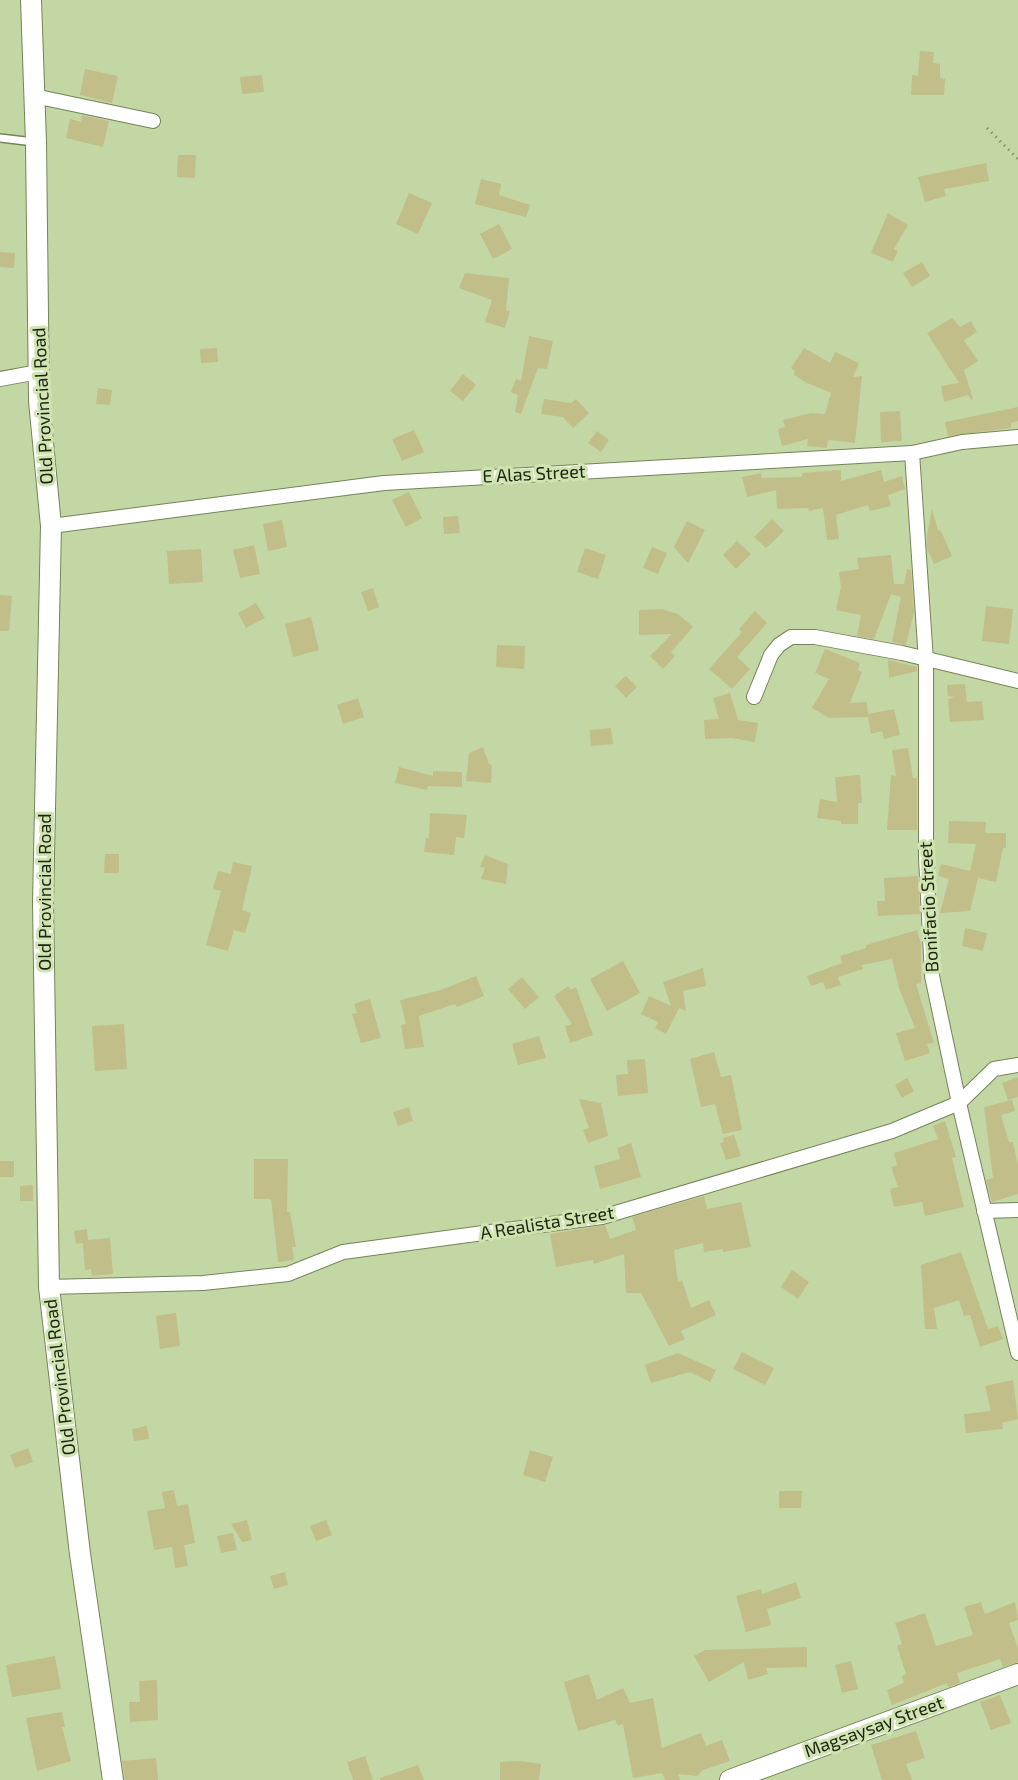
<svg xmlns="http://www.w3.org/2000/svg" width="1018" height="1780" font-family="'Exo 2',sans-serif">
<rect width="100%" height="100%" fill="#c3d7a5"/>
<g fill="#c1be89">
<polygon points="920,51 934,52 933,63 940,64 940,78 945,79 944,95 911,95 912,75 918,76"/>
<polygon points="85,69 118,76 112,103 80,95"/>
<polygon points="262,75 264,92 242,94 240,77"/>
<polygon points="82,115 109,121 103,147 66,138 70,119 81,122"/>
<polygon points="178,155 196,155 195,178 177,177"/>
<polygon points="986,163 989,181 944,189 946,196 925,202 918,177"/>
<polygon points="481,179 501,184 499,195 530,205 526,217 475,204"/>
<polygon points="409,193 432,203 418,234 396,224"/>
<polygon points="888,213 908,225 894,249 898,251 893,262 871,253"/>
<polygon points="499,224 512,249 493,259 480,234"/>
<polygon points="0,252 15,253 14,268 0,267"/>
<polygon points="922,262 930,276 912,287 903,273"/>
<polygon points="465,273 509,278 506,310 510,311 505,328 485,322 492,300 459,288"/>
<polygon points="952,318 960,327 971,321 977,332 964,340 978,361 964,370 973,399 971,400 968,395 944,402 941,386 959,383 927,333"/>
<polygon points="529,336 553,341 547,369 538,368 521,414 515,412 518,395 511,392 516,379 521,381"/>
<polygon points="217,348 218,362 201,363 200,349"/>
<polygon points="804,348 830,363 835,352 859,363 853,377 862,376 855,443 828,440 827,448 807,446 808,439 782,446 778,429 785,427 783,420 811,413 825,414 831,393 805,382 793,374 795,371 791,368"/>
<polygon points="463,374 476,385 463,401 450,391"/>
<polygon points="98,388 112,390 110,405 96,404"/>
<polygon points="544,399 571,403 576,399 589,413 573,428 563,417 541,414"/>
<polygon points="1018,407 1018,421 1011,423 1011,428 948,436 945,422"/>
<polygon points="900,411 902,441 881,442 880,412"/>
<polygon points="414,430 424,452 402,461 392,439"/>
<polygon points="597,431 609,440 601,452 588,443"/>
<polygon points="841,470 841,481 881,470 884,482 902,476 905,489 888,495 891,506 870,511 868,505 836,515 839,539 827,540 823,508 809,511 808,508 777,509 776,490 747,497 742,477 761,473 762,478 802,477 802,473"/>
<polygon points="409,492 422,518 406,527 392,500"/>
<polygon points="932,509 938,530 941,531 952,556 934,564 927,548 927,536"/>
<polygon points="458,516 460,533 444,534 443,517"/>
<polygon points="772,519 784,531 766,548 754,537"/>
<polygon points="282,520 287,547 268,551 263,524"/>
<polygon points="687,521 705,530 688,563 674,547"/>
<polygon points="737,541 751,554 736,569 723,555"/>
<polygon points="254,545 260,574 240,578 233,550"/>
<polygon points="652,547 667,553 658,574 643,568"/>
<polygon points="585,548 606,555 598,579 577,572"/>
<polygon points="201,549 203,582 169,584 167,551"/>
<polygon points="891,555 894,584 904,584 907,569 911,570 914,612 906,645 892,642 901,597 891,594 874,639 857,636 861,615 836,610 841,587 839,572 859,569 857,558"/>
<polygon points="373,588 379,607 368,611 361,592"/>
<polygon points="0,595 12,596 9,631 0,631"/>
<polygon points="256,603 265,618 246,628 238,613"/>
<polygon points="986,606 1013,609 1009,644 982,641"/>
<polygon points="662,609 678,614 693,627 671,652 675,656 663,669 650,656 672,634 639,635 639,610"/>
<polygon points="755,611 767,623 737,657 750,669 732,689 709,669 742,632 739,629"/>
<polygon points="311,617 319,650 293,657 285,624"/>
<polygon points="497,645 525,646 524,669 496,667"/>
<polygon points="825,649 860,663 858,670 862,672 850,703 867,702 868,714 894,709 900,735 884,739 882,731 871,734 868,717 829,718 812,708 829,679 815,673"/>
<polygon points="888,660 917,667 917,671 889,678"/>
<polygon points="626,676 637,687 626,698 615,686"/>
<polygon points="965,684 967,702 982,701 984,720 950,722 948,699 955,697 948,696 947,685"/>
<polygon points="730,693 738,720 758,723 755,742 732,738 705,739 704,720 719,719 713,698"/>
<polygon points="358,698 364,717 343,724 337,705"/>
<polygon points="611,728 613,744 591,746 590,730"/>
<polygon points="483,747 489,764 492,765 491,783 466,781 469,753"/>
<polygon points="908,748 913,778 917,778 917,830 887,830 891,775 896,776 892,750"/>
<polygon points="399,767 433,776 433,771 462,772 462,787 428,786 427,790 395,783"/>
<polygon points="860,775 862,803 858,803 858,824 841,824 841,821 817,818 820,799 837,802 835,777"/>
<polygon points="430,813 467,815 464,838 456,837 454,855 424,852 426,838 429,838"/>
<polygon points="949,821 986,822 985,833 1006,833 1006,848 1003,848 996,882 978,878 970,911 940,913 949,879 938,876 941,864 970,871 976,844 948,843"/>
<polygon points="105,854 119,854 119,873 104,873"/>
<polygon points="485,855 508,864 506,884 481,879 485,868 480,867"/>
<polygon points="233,862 252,866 242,910 251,913 245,933 234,930 228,951 206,945 221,891 213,889 218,871 231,874"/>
<polygon points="918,876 920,914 878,916 877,901 885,901 884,878"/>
<polygon points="965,928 987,933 983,951 962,946"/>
<polygon points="917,930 921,944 921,983 916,984 934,1043 927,1044 930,1053 905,1061 896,1033 915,1028 899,988 892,959 862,965 863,969 838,977 841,985 826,990 823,982 811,986 807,976 842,963 840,956 866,948 866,945"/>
<polygon points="623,961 640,993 607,1011 590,979"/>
<polygon points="703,968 706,986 683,991 686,1011 679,1008 666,1034 655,1028 658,1022 641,1014 649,996 671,1006 663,982"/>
<polygon points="476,976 484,996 457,1007 455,1004 419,1016 424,1047 405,1049 401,1025 406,1024 400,1000 441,990"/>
<polygon points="522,977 539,997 525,1009 508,989"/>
<polygon points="568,986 571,990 576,987 593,1035 570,1043 565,1026 572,1024 554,996"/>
<polygon points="370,999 381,1038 361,1043 352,1014 357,1013 354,1004"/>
<polygon points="124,1024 127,1069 95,1071 92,1026"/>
<polygon points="539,1036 546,1058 518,1065 512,1044"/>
<polygon points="714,1052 721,1077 731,1075 742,1130 723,1134 715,1104 701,1107 690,1059"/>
<polygon points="645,1059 648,1093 618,1096 616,1075 628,1074 627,1060"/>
<polygon points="1018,1077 1018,1097 1008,1100 1002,1083"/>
<polygon points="907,1078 914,1091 902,1098 895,1085"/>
<polygon points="579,1099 601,1103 608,1136 588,1143 583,1130 589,1128"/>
<polygon points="1012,1100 1015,1111 1001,1115 1009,1142 1013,1142 1018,1165 1018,1194 992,1202 986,1180 993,1178 984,1107"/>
<polygon points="409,1107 413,1121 398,1126 393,1112"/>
<polygon points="945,1121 956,1157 952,1158 964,1207 925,1216 922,1202 894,1207 890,1189 898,1187 891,1167 897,1165 894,1153 938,1139 933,1126"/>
<polygon points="734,1135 741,1156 726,1160 720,1143 724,1142 723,1138"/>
<polygon points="631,1143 641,1177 600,1189 594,1166 620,1159 617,1148"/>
<polygon points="254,1159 288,1159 287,1212 290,1212 296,1247 292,1247 294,1260 278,1262 271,1199 254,1199"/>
<rect x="0" y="1161" width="14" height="16"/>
<polygon points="33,1185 33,1201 20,1201 20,1186"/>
<polygon points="704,1196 707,1209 741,1202 751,1247 723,1252 723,1249 704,1252 703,1243 674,1250 678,1282 682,1280 691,1308 709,1300 716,1315 681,1331 685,1339 669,1346 641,1293 626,1293 624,1254 594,1264 593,1260 556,1267 550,1234 605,1225 610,1239 636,1230 632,1217"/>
<polygon points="87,1229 88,1240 110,1238 113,1274 92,1276 91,1269 85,1270 83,1243 76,1244 74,1231"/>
<polygon points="961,1252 988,1329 998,1326 1003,1339 980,1347 970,1315 964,1316 959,1300 934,1308 937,1329 925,1329 921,1265"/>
<polygon points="792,1270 809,1282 798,1299 781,1287"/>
<polygon points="176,1313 180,1346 160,1349 156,1316"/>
<polygon points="742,1352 774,1368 765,1385 733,1369"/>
<polygon points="678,1353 716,1370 710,1382 690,1372 651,1383 645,1365"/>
<polygon points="1013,1380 1018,1419 1002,1423 1003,1429 966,1433 964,1414 991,1411 985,1386"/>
<polygon points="147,1426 149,1439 134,1441 132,1429"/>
<polygon points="28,1448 33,1462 15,1468 10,1455"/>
<polygon points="530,1450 553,1457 545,1482 523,1475"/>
<polygon points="174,1490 177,1506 188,1504 195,1543 184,1545 188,1566 175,1568 172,1547 154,1550 147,1511 165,1508 162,1492"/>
<polygon points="779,1491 802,1491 801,1508 779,1508"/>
<polygon points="247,1520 252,1540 242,1542 231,1524"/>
<polygon points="326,1520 332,1535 316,1541 310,1526"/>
<polygon points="233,1533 237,1550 221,1553 217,1536"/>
<polygon points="285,1572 288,1585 274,1589 270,1576"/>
<polygon points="796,1582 801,1598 767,1609 771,1625 746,1632 736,1596 761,1589 762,1594"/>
<polygon points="981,1602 985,1614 1015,1602 1018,1620 1009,1623 1018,1648 1018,1662 1003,1667 1000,1659 957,1673 960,1683 948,1687 947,1683 892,1705 887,1690 904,1683 902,1676 906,1674 897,1646 902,1644 895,1623 925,1613 936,1646 973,1635 964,1607"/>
<polygon points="807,1647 807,1667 766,1668 768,1674 748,1680 744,1662 709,1682 694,1656 705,1650"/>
<polygon points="55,1656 61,1689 12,1697 6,1665"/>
<polygon points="851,1661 858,1689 842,1693 835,1665"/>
<polygon points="589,1674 597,1700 623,1688 630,1703 653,1698 662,1748 701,1733 706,1746 722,1740 730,1761 703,1770 697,1776 678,1774 680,1780 665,1780 662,1773 633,1778 623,1724 618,1726 615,1720 578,1731 564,1682"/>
<polygon points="157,1680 158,1720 130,1722 129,1702 140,1702 139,1681"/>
<polygon points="1000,1695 1011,1723 991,1730 980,1702"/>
<polygon points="62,1712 65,1727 62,1727 71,1761 37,1771 26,1718"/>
<polygon points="916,1731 925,1758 906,1764 912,1780 882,1780 871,1745"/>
<polygon points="365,1756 373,1780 353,1780 347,1762"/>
<polygon points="156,1758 158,1780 125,1780 122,1761"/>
<polygon points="519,1761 541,1764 539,1780 500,1780 500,1762"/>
<polygon points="418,1765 424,1780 380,1780 380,1778"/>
</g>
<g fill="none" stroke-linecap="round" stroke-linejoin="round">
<g stroke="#748556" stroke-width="10">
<polyline id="lane" points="0,138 34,142"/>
</g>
<g stroke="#748556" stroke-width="16">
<g id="street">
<polyline points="34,96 153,121"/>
<polyline points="0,379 38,372"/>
<polyline points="912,453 926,661 926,858 932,976 959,1103 1018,1353"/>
<polyline points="51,526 384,483 912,453 962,442 1018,437"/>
<polyline points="754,697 771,655 779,645 791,637 815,637 902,653 1018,681"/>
<polyline points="984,1211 1018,1210"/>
<polyline points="49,1287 203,1283 288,1274 343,1252 602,1217 892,1131 959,1103 994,1069 1018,1065"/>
</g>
</g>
<g stroke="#748556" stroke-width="22">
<g id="secondary">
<polyline points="31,0 36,142 39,401 51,526 43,903 49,1287 80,1554 113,1780"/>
<polyline points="730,1780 1018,1674"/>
</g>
</g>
<polyline stroke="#85946d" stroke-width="3" stroke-dasharray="1.5 4.5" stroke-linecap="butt" points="987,128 1018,159"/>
<use href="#lane" stroke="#fff" stroke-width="7"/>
<use href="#street" stroke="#fff" stroke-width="14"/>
<use href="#secondary" stroke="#fff" stroke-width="20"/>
</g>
<g text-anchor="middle" stroke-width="6" stroke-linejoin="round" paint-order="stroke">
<g font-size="18" fill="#1c230f" stroke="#d0e4b1">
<text transform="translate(43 406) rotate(-93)" y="6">Old Provincial Road</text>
<text transform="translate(534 474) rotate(-3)" y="6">E Alas Street</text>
<text transform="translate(45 892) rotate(-90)" y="6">Old Provincial Road</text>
<text transform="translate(929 907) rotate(-93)" y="6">Bonifacio Street</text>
<text transform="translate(547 1223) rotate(-9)" y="6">A Realista Street</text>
<text transform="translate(60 1377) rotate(-97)" y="6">Old Provincial Road</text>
<text transform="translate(874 1727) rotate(-20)" y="6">Magsaysay Street</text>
</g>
</g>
</svg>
